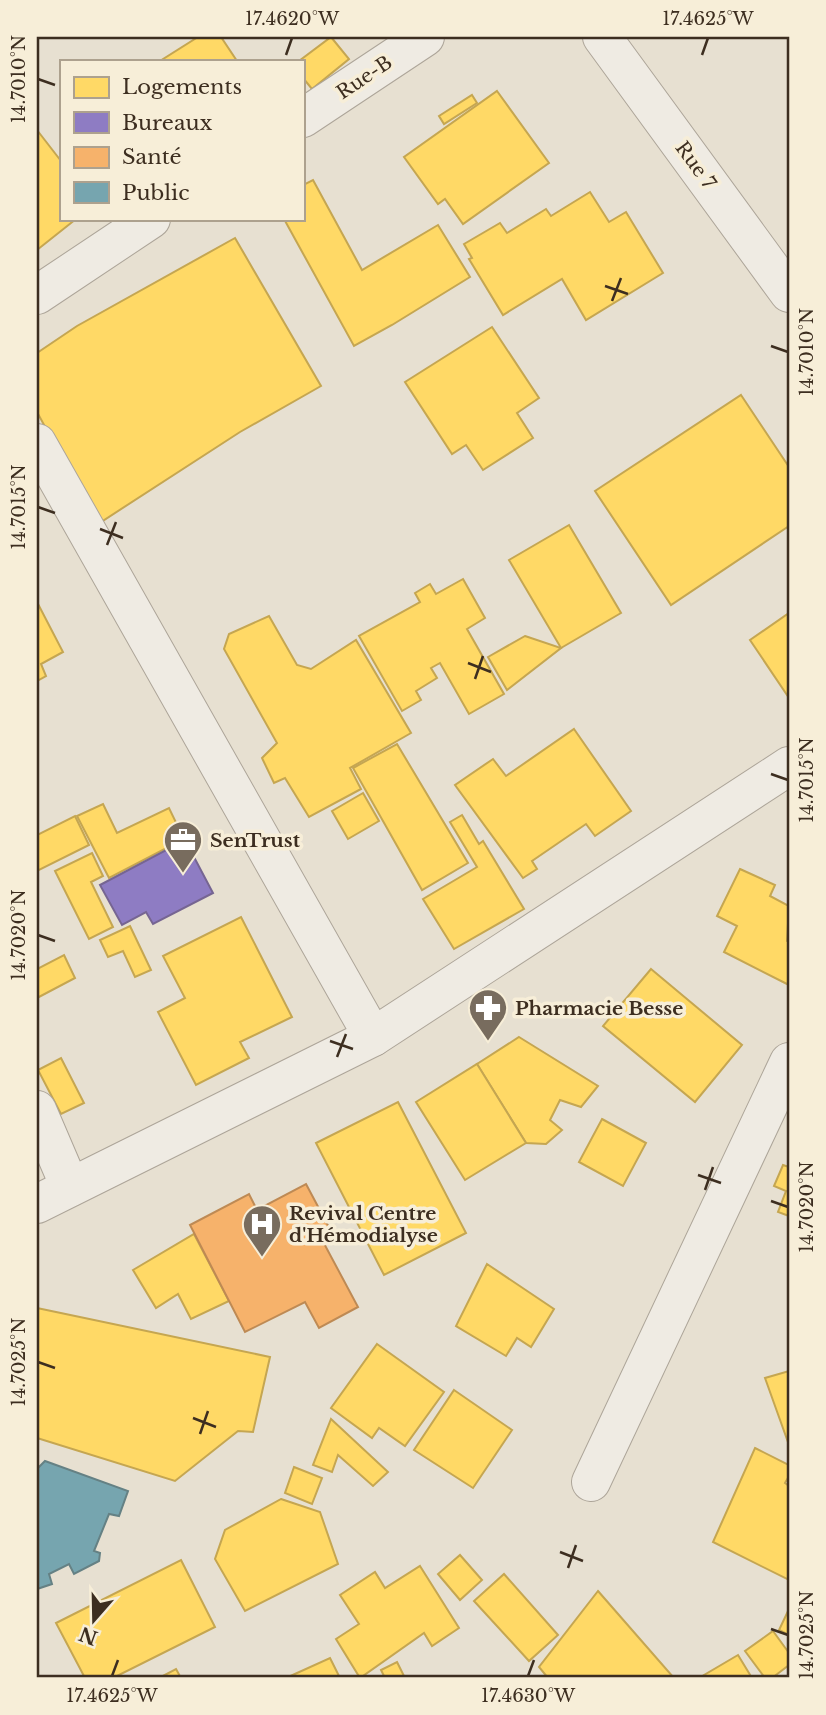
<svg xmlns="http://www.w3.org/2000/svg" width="826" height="1715" font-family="'Libre Baskerville',serif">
<rect width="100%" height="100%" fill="#e7e0d1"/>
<g fill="#ffd966" stroke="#c5a651" stroke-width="2">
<polygon points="198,37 221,37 237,61 160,61"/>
<polygon points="331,37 349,59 312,89 303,78 303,61 299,61"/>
<polygon points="497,91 549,163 463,224 445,199 438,204 404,157"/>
<polygon points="472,95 477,103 444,124 439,116"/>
<polygon points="37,130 61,161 61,219 76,219 37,250"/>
<polygon points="313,180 362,270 438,225 470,277 392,325 354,346 284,219 303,219 303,185"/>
<polygon points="590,192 609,222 626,212 663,273 586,320 562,279 503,315 469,259 472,258 464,244 500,223 507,233 546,209 551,216"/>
<polygon points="235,238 321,386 240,432 98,524 37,412 37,353 77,326"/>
<polygon points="492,327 539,398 517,413 533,438 483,470 466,445 452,454 405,382"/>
<polygon points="741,395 789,467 789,526 671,605 595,491"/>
<polygon points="569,525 621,613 561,648 509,560"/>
<polygon points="463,579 485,618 467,629 504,694 469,714 440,663 431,668 437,678 416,691 421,700 402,711 359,636 420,602 415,593 430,584 436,594"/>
<polygon points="37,602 63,652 41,664 46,676 37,681"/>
<polygon points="789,613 789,698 750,640"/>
<polygon points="269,616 297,665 311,669 356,640 411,733 350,768 361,789 309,817 285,778 274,783 262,758 277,743 224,649 229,634"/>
<polygon points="525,636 561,648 507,690 488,657"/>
<polygon points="574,729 631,811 595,836 586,824 532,861 537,869 523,878 455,785 493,759 506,776"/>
<polygon points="397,744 468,863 422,890 353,768"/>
<polygon points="363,793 379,821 348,839 332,811"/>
<polygon points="103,804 117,833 169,808 184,839 109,878 77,816"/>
<polygon points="462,815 479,844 483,841 524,909 454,949 423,899 477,867 450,822"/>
<polygon points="75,816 89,845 37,871 37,835"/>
<polygon points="92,853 103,876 91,882 113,927 89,939 55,871"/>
<polygon points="740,869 775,885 770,896 789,906 787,941 789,942 789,985 724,952 737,926 717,916"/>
<polygon points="241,917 292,1017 240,1042 249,1058 196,1085 158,1012 185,998 163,956"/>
<polygon points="130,926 151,970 135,977 123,951 108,957 100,940"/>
<polygon points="64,955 75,978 37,998 37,969"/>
<polygon points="651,969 742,1045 695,1102 603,1026"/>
<polygon points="519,1037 598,1086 581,1107 560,1100 550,1120 562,1130 546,1144 526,1143 477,1064"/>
<polygon points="61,1058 84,1103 61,1114 38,1070"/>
<polygon points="477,1064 526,1143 465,1180 416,1102"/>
<polygon points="398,1102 466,1233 384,1275 316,1143"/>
<polygon points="602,1119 646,1143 623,1186 579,1162"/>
<polygon points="783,1165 789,1167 789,1216 778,1212 786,1191 774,1186"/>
<polygon points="194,1234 229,1301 191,1319 178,1294 156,1308 133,1270"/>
<polygon points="487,1264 554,1309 531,1347 517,1338 506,1356 456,1326"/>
<polygon points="37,1308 270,1357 253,1432 238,1431 175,1481 37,1438"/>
<polygon points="377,1344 444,1392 405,1446 379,1428 372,1438 331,1408"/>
<polygon points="789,1371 789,1445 765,1378"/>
<polygon points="454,1390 512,1430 473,1488 414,1450"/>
<polygon points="331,1419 388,1472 373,1486 338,1455 332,1472 313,1465"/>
<polygon points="755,1448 789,1465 789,1476 785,1483 789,1486 789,1580 713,1542"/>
<polygon points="294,1467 322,1478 312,1504 285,1493"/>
<polygon points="281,1499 320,1512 338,1564 245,1611 215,1559 225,1530"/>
<polygon points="460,1555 482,1580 460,1600 438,1574"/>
<polygon points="181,1560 215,1627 113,1678 85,1678 56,1623"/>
<polygon points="420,1566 459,1628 432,1646 424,1633 360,1678 336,1639 359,1624 340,1595 375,1572 385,1588"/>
<polygon points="504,1574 558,1635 529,1661 474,1601"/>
<polygon points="598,1591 674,1678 548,1678 539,1667"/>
<polygon points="789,1609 789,1635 779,1630"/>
<polygon points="773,1631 789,1653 789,1665 772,1678 765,1678 745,1651"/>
<polygon points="738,1655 752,1678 699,1678"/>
<polygon points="330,1658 340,1678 286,1678"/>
<polygon points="397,1662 405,1678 385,1678 381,1670"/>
<polygon points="176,1669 181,1678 159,1678"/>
</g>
<polygon fill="#8e7cc3" stroke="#766592" stroke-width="2" points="185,840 213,893 153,924 146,912 122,925 100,885"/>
<polygon fill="#f6b26b" stroke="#be8a54" stroke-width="2" points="306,1184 331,1231 320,1236 358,1307 319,1328 305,1302 245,1332 190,1225 249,1194 257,1210"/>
<polygon fill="#76a5af" stroke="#658184" stroke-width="2" points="45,1461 128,1491 119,1516 109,1514 94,1551 100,1553 99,1561 74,1574 69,1564 49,1574 52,1584 37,1589 37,1469"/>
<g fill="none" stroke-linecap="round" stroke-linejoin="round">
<g stroke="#ada599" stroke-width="40">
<g id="minor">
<polyline points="602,37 789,293"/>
<polyline points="303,118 425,37"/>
<polyline points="37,295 151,219"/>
<polyline points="37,443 373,1037"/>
<polyline points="37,1110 70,1187"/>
<polyline points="37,1204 373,1037 789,766"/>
<polyline points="591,1482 789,1062"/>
</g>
</g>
<use href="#minor" stroke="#efebe3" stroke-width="38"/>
</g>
<path fill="none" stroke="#3d2e20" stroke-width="2.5" d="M286,55l6,-17M702,55l6,-17M38,79l17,6M605,286l23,8M612,301l9,-23M771,346l17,6M38,507l17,6M100,529l23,9M107,545l9,-23M468,663l23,9M475,679l8,-23M771,774l17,6M38,935l17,6M330,1041l23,8M337,1057l9,-23M698,1175l23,8M705,1190l8,-23M771,1201l17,6M38,1362l17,6M193,1418l23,9M200,1434l8,-23M560,1552l23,9M568,1568l8,-23M771,1629l17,6M112,1676l6,-16M528,1676l6,-16"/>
<defs>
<g id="office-pin" transform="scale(2.0125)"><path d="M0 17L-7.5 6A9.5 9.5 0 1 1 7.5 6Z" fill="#786c5e" stroke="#f7eed8"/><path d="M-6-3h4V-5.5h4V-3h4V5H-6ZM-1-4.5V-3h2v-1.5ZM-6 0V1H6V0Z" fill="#fff"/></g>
<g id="pharmacy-pin" transform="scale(2.0125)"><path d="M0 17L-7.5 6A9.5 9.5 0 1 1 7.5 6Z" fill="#786c5e" stroke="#f7eed8"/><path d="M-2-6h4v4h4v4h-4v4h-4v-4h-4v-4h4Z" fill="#fff"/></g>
<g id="hospital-pin" transform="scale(2.0125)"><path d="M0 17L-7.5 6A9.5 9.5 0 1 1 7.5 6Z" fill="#786c5e" stroke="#f7eed8"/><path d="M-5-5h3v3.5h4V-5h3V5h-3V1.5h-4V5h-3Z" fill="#fff"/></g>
</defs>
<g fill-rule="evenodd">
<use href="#office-pin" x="183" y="840"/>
<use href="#pharmacy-pin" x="488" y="1008"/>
<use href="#hospital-pin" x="262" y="1224"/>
</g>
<g text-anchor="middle" stroke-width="7" stroke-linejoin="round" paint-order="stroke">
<g font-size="19" fill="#3d2e20" stroke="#f7eed8">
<text transform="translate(364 77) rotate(-34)" y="7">Rue-B</text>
<text transform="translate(696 165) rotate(54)" y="7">Rue 7</text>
</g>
<g font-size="19" font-weight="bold" fill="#3d2e20" stroke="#f7eed8" text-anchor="start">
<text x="210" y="847">SenTrust</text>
<text x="515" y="1015">Pharmacie Besse</text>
<text x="289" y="1220">Revival Centre<tspan x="289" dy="22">d'Hémodialyse</tspan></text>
</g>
</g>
<rect width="826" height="1715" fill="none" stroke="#f7eed8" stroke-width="77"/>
<rect x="60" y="60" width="245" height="161" fill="#f7eed8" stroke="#ada18e" stroke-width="2"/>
<rect x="74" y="77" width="35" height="21" fill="#ffd966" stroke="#ada18e" stroke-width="2"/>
<text x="122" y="94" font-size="21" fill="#3d2e20">Logements</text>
<rect x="74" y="112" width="35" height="21" fill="#8e7cc3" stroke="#ada18e" stroke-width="2"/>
<text x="122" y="130" font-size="21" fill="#3d2e20">Bureaux</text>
<rect x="74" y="147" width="35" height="21" fill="#f6b26b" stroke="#ada18e" stroke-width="2"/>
<text x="122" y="164" font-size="21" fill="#3d2e20">Santé</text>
<rect x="74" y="182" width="35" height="21" fill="#76a5af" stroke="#ada18e" stroke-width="2"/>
<text x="122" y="200" font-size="21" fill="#3d2e20">Public</text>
<g transform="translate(94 1620) rotate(200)" stroke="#f7eed8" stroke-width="5" paint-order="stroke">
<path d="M0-5L12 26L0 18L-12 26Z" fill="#3d2e20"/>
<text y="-10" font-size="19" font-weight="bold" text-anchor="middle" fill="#3d2e20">N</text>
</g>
<rect x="38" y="38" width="750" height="1638" fill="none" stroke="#3d2e20" stroke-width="2.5"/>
<g font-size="18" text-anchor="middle" fill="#3d2e20">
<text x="292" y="25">17.4620°W</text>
<text x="708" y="25">17.4625°W</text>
<text transform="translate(19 79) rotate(-90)" y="6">14.7010°N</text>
<text transform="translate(807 352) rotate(-90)" y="6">14.7010°N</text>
<text transform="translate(19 507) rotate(-90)" y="6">14.7015°N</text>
<text transform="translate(807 780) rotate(-90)" y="6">14.7015°N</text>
<text transform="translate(19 935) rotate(-90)" y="6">14.7020°N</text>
<text transform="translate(807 1207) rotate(-90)" y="6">14.7020°N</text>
<text transform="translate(19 1362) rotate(-90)" y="6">14.7025°N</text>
<text transform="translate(807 1635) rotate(-90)" y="6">14.7025°N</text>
<text x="112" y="1702">17.4625°W</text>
<text x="528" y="1702">17.4630°W</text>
</g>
</svg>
